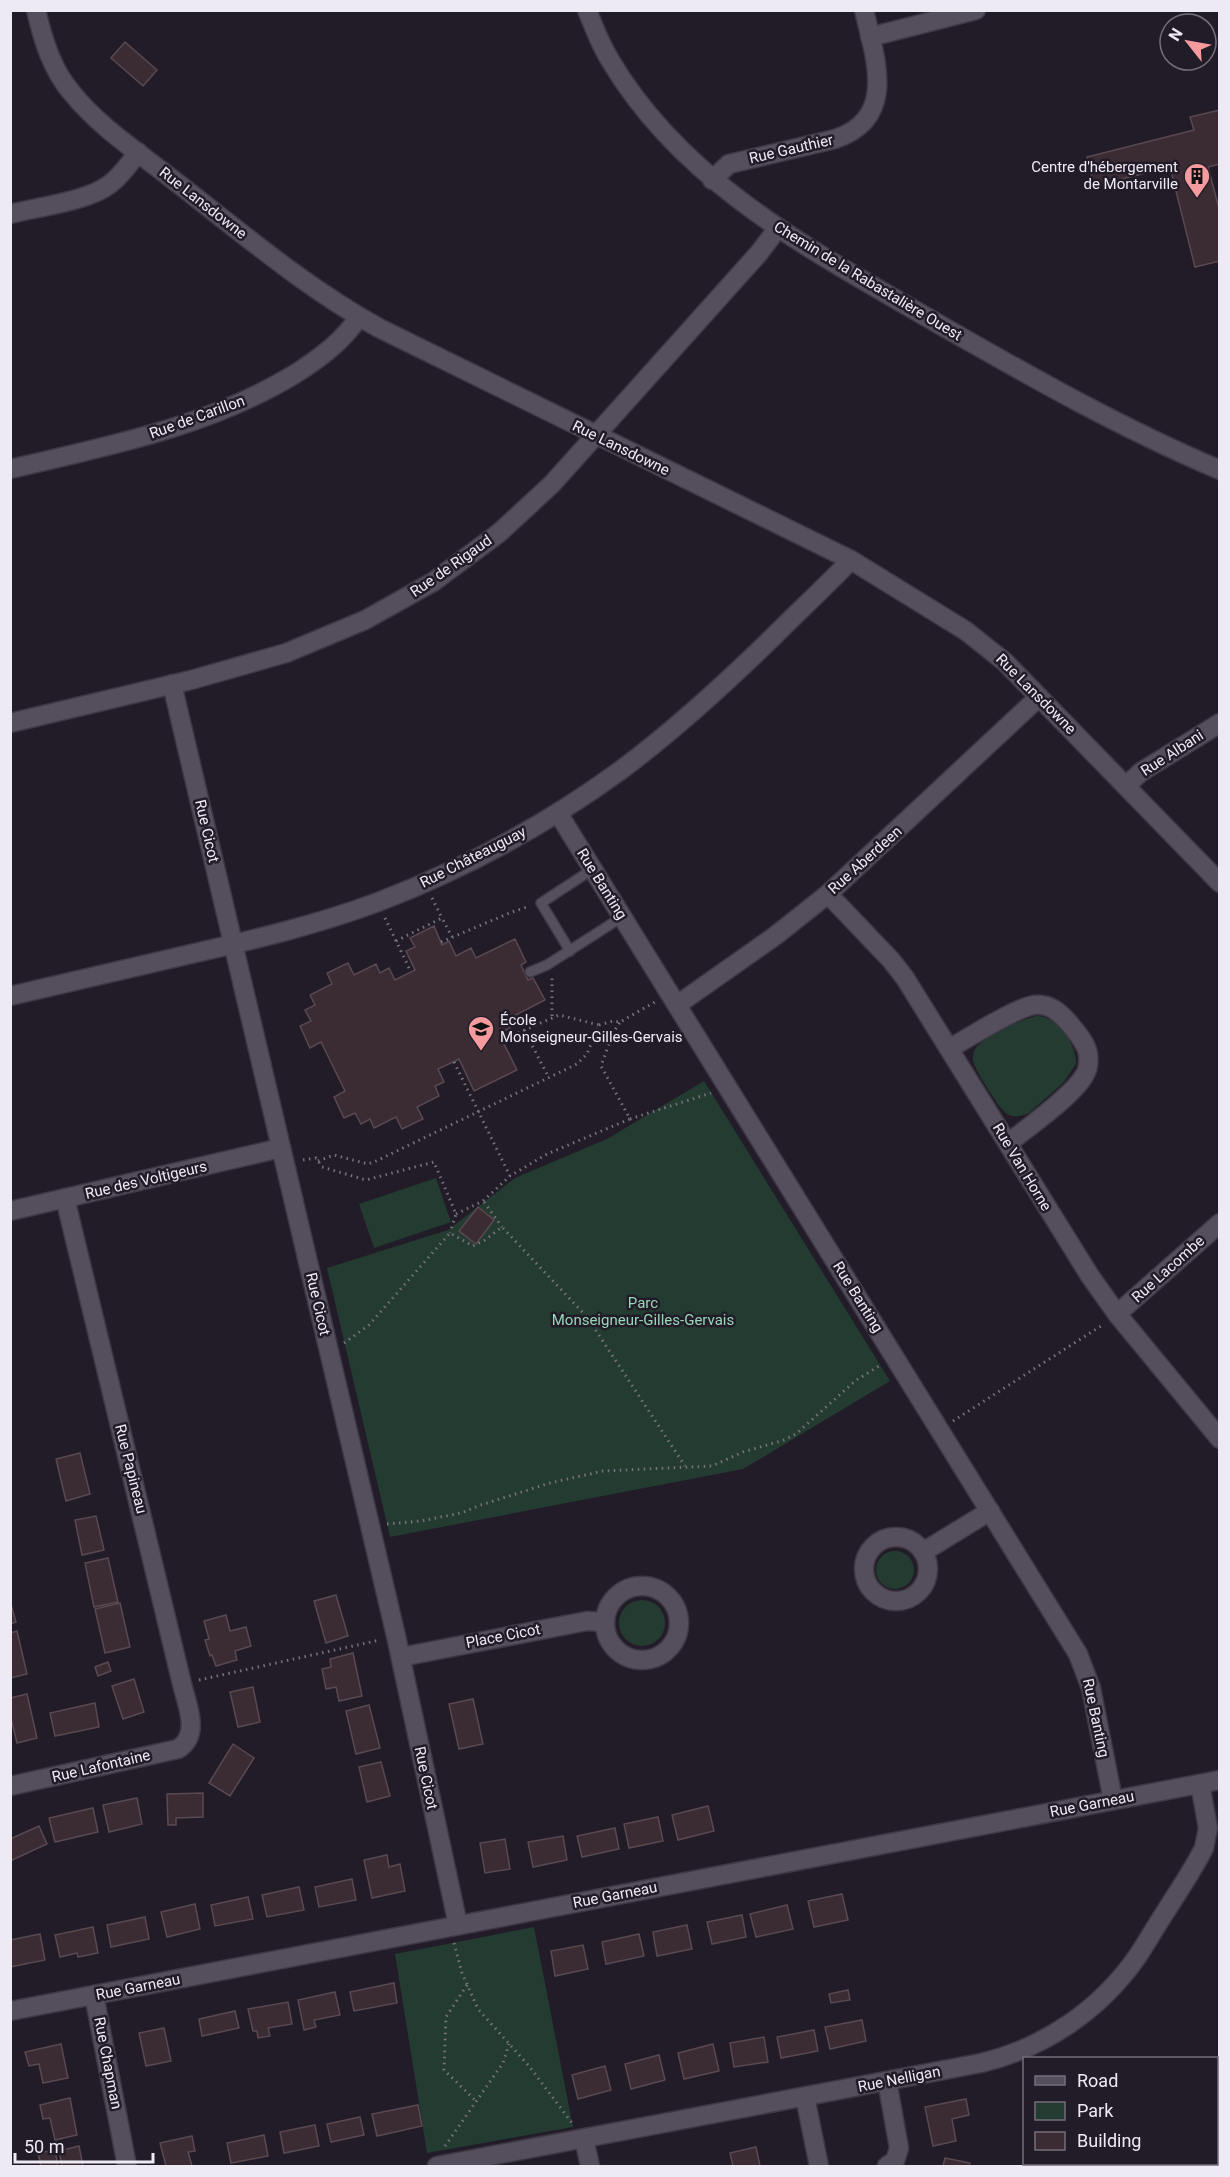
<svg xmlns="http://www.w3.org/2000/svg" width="1230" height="2177" font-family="Roboto,sans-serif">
<rect width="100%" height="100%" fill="#221c28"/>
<g fill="#233b30">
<path d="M1037,1016c20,0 40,29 39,48l-13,19 -34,30c-7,3 -14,5 -22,1 -7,-4 -33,-45 -34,-54 0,-3 0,-6 1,-9 7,-15 48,-32 63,-35z"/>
<polygon points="704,1081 890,1381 743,1469 390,1537 327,1268 448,1230 515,1178 607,1139"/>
<polygon points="436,1178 451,1222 374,1248 359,1204"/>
<circle cx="895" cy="1570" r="19"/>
<circle cx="642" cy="1623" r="23"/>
<polygon points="534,1927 573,2127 427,2153 395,1954"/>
</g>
<g fill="#3b2c34" stroke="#594950" stroke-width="1.5">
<polygon points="125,42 157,70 143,86 111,58"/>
<polygon points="1220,110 1220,164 1208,167 1220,212 1220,261 1195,267 1170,167 1094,186 1087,157 1194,130 1190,117"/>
<polygon points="434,926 442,945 449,941 456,956 471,948 476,958 515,939 526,962 521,965 528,980 533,978 545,1000 506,1020 510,1028 499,1034 517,1070 474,1091 459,1059 438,1069 444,1082 435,1086 439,1096 417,1107 423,1119 402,1129 396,1117 374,1128 370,1119 361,1124 355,1113 344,1118 334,1097 345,1091 321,1042 310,1048 300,1026 311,1021 305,1010 315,1005 310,995 332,984 327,973 348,963 354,975 376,964 380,973 389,968 395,980 415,970 406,951 415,947 410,938"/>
<polygon points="478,1207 494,1220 476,1244 459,1231"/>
<polygon points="80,1453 90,1494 66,1501 56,1459"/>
<polygon points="96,1516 104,1550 82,1555 75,1520"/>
<polygon points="108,1558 118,1602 94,1607 85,1563"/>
<polygon points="336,1595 348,1636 326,1643 314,1601"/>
<polygon points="10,1601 16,1622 10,1624"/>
<polygon points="120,1603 130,1647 105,1653 95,1609"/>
<polygon points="226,1615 230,1631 246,1627 251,1646 235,1651 237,1660 216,1666 212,1655 210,1656 205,1640 209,1639 204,1621"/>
<polygon points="17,1631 27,1674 10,1678 10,1633"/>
<polygon points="353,1653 362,1696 339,1701 336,1687 326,1689 322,1669 331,1667 330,1659"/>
<polygon points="108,1662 111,1671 98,1676 95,1667"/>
<polygon points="134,1679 144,1712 123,1719 112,1686"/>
<polygon points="253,1687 260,1722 238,1727 230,1692"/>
<polygon points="27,1694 37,1738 17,1743 10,1714 10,1698"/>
<polygon points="473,1699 483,1744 459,1749 449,1704"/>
<polygon points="95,1703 99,1727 55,1736 50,1713"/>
<polygon points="369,1705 380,1748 356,1754 346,1711"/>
<polygon points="233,1744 254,1758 230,1796 209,1783"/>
<polygon points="381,1762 390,1796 367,1802 359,1767"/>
<polygon points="203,1793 203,1817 176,1818 176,1825 168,1825 167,1794"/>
<polygon points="137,1798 142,1824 109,1832 103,1805"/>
<polygon points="708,1806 714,1831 678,1840 672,1815"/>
<polygon points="93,1808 98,1832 55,1842 49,1818"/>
<polygon points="658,1817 663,1841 629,1848 624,1824"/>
<polygon points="39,1826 47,1844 10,1861 10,1839"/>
<polygon points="615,1828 619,1849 582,1857 577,1836"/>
<polygon points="563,1836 567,1860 533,1867 528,1842"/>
<polygon points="505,1839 510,1869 485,1873 480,1843"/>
<polygon points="387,1855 389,1867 400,1864 405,1891 372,1898 364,1860"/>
<polygon points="352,1879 356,1900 319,1907 315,1887"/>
<polygon points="299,1887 304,1910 267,1917 262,1895"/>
<polygon points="842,1894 848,1920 814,1927 808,1901"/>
<polygon points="248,1897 253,1919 215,1926 211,1905"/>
<polygon points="195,1904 200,1929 167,1937 161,1912"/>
<polygon points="787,1905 793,1929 756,1937 750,1914"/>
<polygon points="742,1915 746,1937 712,1944 707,1922"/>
<polygon points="145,1917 149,1939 111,1947 107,1925"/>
<polygon points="687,1925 692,1949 657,1956 653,1932"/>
<polygon points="93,1927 98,1953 78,1957 77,1953 60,1957 55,1935"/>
<polygon points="40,1934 45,1960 10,1967 10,1940"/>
<polygon points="639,1934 644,1956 606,1964 602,1942"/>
<polygon points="583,1945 588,1969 555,1976 551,1951"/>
<polygon points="394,1983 397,2003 354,2011 350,1992"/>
<polygon points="848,1990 850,2000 831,2003 829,1994"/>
<polygon points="335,1992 340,2015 314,2020 316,2027 304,2030 298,2000"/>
<polygon points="288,2002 292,2024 268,2028 270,2036 258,2038 257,2031 253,2031 248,2009"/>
<polygon points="235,2011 239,2028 202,2036 199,2019"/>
<polygon points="862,2020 866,2041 830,2049 825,2027"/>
<polygon points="164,2028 171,2061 146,2066 139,2033"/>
<polygon points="814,2030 818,2051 781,2058 777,2037"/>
<polygon points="764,2037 768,2062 734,2067 730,2043"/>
<polygon points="61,2044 68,2078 43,2083 39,2064 29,2066 25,2052"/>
<polygon points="713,2044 719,2071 684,2079 678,2053"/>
<polygon points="659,2055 665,2080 631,2089 625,2064"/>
<polygon points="605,2066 611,2090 578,2099 572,2075"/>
<polygon points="70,2098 77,2135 55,2140 50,2118 43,2119 40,2105"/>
<polygon points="966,2099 969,2115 952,2119 956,2141 933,2146 925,2107"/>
<polygon points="418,2105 422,2126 377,2136 372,2114"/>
<polygon points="360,2117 364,2135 331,2142 327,2124"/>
<polygon points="315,2125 319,2146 284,2153 280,2132"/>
<polygon points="264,2135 268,2156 231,2163 227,2143"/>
<polygon points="192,2136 195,2151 188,2152 192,2166 166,2166 160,2143"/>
<polygon points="79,2146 83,2166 62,2166 59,2151"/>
<polygon points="756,2147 760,2166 733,2166 730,2153"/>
<polygon points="55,2150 58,2166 41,2166 38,2153"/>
<polygon points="945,2158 970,2163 969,2166 943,2166"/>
</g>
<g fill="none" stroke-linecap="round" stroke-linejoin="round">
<g stroke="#3d3843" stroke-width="12">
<g id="lane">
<polyline points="570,951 541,903 593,869"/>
<polyline points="530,972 547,965 622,917"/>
</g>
</g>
<g stroke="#3d3843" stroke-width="21">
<g id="street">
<path d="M36,10c7,30 16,60 36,83 28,35 69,61 104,89 66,51 130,106 203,146l472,232 115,71 39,31 215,221"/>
<path d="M587,10c7,17 13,34 23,50 75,127 209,194 332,266 91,52 181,103 278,144"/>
<polyline points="870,37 976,10"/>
<path d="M712,180l17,-16 106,-25c63,-21 40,-81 29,-129"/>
<path d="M10,214c28,-7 79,-13 100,-30 11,-8 20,-21 28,-32"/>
<path d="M10,469c98,-23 198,-42 285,-95 25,-16 47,-32 64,-57"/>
<polyline points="172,684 396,1636 458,1925"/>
<polyline points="10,723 191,680 286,653 365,620 433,582 499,533 552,484 759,253 778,228"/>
<polyline points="1126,786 1141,772 1220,723"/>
<polyline points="558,813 1078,1654 1091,1688 1113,1800"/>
<polyline points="828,894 891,960 905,978 1090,1276 1117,1314 1220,1439"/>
<path d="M10,996c62,-15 124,-29 185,-43 62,-14 124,-29 183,-51 86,-33 169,-78 243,-132 55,-41 105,-87 154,-135 25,-25 51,-49 76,-75"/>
<polyline points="677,1005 775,936 828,894 1039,697"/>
<path d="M949,1049c19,-11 66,-41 85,-44 16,-2 26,8 35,18 7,9 17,19 19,31 1,8 0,16 -4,22 -12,20 -56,52 -76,67"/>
<polyline points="10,1211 281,1148"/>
<polyline points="1117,1314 1220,1223"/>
<circle cx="896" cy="1569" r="32"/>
<polyline points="923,1552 990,1511"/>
<circle cx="642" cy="1623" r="37"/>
<polyline points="401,1657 587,1621 605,1622"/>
<path d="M10,1786l168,-37c23,-14 9,-44 4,-65l-117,-486"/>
<polyline points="94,1995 127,2166"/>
<polyline points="10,2011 1220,1780"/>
<polyline points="805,2097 819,2166"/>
<polyline points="584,2139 590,2166"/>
<path d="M437,2166l544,-103c63,-15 119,-53 156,-106 10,-15 19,-31 29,-46 13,-21 27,-41 38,-63l4,-20 -8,-44"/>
<polyline points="887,2166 895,2161 899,2148 887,2081"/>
</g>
</g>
<g stroke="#3d3843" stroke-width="21">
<g id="secondary">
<polyline points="1216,2129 1220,2125"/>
<polyline points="1180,2166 1182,2164"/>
</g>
</g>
<g stroke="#77727d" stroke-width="3" stroke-dasharray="1.5 4.5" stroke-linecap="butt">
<polyline points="432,898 442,918"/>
<polyline points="385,918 411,972"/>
<polyline points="396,941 442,918 452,937"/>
<polyline points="441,942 512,912 530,906"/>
<polyline points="552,1016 552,976"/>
<polyline points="599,1025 613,1021 620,1022 655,1002"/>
<polyline points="524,1030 549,1078"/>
<polyline points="454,1062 510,1176"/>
<polyline points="630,1119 711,1093"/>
<polyline points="303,1160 316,1158 322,1167 366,1180 434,1162 456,1214 450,1233"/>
<polyline points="318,1161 334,1155 368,1164 374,1162 577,1064 587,1054 599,1025 559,1015 502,1040"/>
<polyline points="484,1202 502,1227"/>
<polyline points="456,1214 483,1201 510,1176 547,1154 630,1119 601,1066 613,1033 620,1022"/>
<polyline points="344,1343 369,1325 450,1233 473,1246 485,1240 502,1227 587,1317 685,1466"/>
<polyline points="953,1421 1104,1324"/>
<polyline points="387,1524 421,1521 461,1513 481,1505 550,1483 603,1471 712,1466 743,1452 784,1440 796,1434 855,1381 879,1366"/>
<polyline points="199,1680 380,1640"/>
<polyline points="454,1943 462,1973 478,2009 529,2066 572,2123"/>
<polyline points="467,1985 446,2017 444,2070 476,2101"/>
<polyline points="1216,2081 1220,2078"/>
<polyline points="445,2146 503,2063 509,2044"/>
<polyline points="1140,2166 1143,2164"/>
</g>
<use href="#lane" stroke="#554f5d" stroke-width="9"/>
<use href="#street" stroke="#554f5d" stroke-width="18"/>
<use href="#secondary" stroke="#554f5d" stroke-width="18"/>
</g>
<defs>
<g id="building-pin" transform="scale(1.35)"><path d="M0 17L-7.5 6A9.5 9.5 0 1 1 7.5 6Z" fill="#f59b9e" stroke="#221c28"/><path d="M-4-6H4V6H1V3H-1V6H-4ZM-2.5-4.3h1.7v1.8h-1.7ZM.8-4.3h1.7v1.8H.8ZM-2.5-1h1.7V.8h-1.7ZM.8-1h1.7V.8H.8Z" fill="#111"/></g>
<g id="school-pin" transform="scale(1.35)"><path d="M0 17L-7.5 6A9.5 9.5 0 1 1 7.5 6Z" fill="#f59b9e" stroke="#221c28"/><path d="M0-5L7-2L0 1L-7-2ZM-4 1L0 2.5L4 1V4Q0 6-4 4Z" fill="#111"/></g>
</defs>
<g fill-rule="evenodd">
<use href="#building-pin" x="1197" y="176"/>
<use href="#school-pin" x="481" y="1029"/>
</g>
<g text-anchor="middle" stroke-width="5" stroke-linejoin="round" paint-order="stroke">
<g font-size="15" fill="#eeeaf3" stroke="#221c28">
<text transform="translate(791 149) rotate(-13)" y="5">Rue Gauthier</text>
<text transform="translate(203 203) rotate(38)" y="5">Rue Lansdowne</text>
<text transform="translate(868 281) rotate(31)" y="5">Chemin de la Rabastalière Ouest</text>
<text transform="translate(197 417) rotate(-20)" y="5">Rue de Carillon</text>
<text transform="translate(621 448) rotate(26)" y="5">Rue Lansdowne</text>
<text transform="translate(451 566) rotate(-35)" y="5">Rue de Rigaud</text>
<text transform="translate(1036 694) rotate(45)" y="5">Rue Lansdowne</text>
<text transform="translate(1172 753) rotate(-33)" y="5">Rue Albani</text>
<text transform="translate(207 831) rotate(77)" y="5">Rue Cicot</text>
<text transform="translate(473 857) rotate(-27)" y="5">Rue Châteauguay</text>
<text transform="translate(865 860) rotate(-42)" y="5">Rue Aberdeen</text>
<text transform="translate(602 884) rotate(58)" y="5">Rue Banting</text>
<text transform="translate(1022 1167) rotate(59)" y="5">Rue Van Horne</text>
<text transform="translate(146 1180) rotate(-13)" y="5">Rue des Voltigeurs</text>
<text transform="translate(1168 1269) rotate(-42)" y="5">Rue Lacombe</text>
<text transform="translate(858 1297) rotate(58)" y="5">Rue Banting</text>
<text transform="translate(318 1304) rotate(77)" y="5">Rue Cicot</text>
<text transform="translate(131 1469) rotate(76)" y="5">Rue Papineau</text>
<text transform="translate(503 1636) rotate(-11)" y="5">Place Cicot</text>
<text transform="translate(1096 1718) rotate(78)" y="5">Rue Banting</text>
<text transform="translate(101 1766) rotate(-13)" y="5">Rue Lafontaine</text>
<text transform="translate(426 1778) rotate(78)" y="5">Rue Cicot</text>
<text transform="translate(1092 1804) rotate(-11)" y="5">Rue Garneau</text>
<text transform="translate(615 1895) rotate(-11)" y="5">Rue Garneau</text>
<text transform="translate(138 1987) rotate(-11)" y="5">Rue Garneau</text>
<text transform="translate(108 2063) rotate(79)" y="5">Rue Chapman</text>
<text transform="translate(899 2079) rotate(-11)" y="5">Rue Nelligan</text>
</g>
<g font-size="15" fill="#eeeaf3" stroke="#221c28" text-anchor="end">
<text x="1178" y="172">Centre d'hébergement<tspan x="1178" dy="17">de Montarville</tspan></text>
<text x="500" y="1025" text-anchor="start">École<tspan x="500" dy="17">Monseigneur-Gilles-Gervais</tspan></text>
</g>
<g font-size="15" fill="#97d7b8" stroke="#221c28">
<text x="643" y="1308">Parc<tspan x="643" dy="17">Monseigneur-Gilles-Gervais</tspan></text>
</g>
</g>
<rect width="1230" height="2177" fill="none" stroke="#eeeaf3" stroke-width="24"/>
<rect x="1023" y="2057" width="195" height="108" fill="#221c28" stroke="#746e79" stroke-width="1.5"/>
<rect x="1035" y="2076" width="30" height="9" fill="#554f5d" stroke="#746e79" stroke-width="1.5"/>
<text x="1077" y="2087" font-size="18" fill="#eeeaf3">Road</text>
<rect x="1035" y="2102" width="30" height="18" fill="#233b30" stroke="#746e79" stroke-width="1.5"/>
<text x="1077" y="2117" font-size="18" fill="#eeeaf3">Park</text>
<rect x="1035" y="2132" width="30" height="18" fill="#3b2c34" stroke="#746e79" stroke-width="1.5"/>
<text x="1077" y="2147" font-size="18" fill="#eeeaf3">Building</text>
<g transform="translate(1188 42) rotate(301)"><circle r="28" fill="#221c28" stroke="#746e79" stroke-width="1.5"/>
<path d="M0-4.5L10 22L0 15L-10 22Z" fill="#f59b9e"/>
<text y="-9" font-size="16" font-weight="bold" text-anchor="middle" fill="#eeeaf3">N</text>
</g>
<path d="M15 2153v9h138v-9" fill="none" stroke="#eeeaf3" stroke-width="3"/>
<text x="24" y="2153" font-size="18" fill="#eeeaf3" stroke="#221c28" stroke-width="4.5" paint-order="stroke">50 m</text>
</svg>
